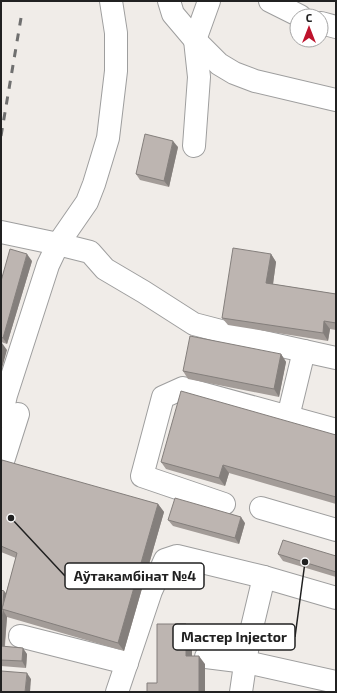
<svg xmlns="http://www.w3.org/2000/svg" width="337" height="693" font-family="'Exo 2',sans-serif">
<rect width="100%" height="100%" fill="#f0ece8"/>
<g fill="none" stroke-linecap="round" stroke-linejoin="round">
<g stroke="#9e9e9e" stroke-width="24">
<g id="minor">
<polyline points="169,1 173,14 195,40 219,64 234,73 255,81 336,100"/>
<polyline points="270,1 300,16"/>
<polyline points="321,23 336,27"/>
<polyline points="194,146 199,77 195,40 209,1"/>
<polyline points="1,232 58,244 90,252 105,269 144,292 194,324 259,341 336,358"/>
<polyline points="1,417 6,395 48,265 58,244 87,202 94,184 108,138 116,71 116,33 111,1"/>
<polyline points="288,417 304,351"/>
<polyline points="1,457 4,458 18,414"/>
<polyline points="224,504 142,476 163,397 183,388 336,430"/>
<polyline points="261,508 336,530"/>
<polyline points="20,636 127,663"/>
<polyline points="206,657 246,662 336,682"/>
<polyline points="117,692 151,591 165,560 177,556 264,577"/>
<polyline points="241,692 248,644 264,577 336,598"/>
</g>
</g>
<use href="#minor" stroke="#fff" stroke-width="22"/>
<polyline stroke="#6f6f6f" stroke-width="3" stroke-dasharray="8 8" stroke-linecap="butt" points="1,136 21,18"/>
</g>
<g fill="#a39c98">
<polygon points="178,147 169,187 140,180 136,174"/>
<polygon points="271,254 276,262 273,284 336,294 336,330 330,329 328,341 228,325 222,318"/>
<polygon points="32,261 7,344 1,342 1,281"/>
<polygon points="281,354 286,362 279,397 188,379 183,371"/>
<polygon points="336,435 336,504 229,473 225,486 166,469 161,462"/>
<polygon points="1,464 158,504 164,512 124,651 7,617 5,646 27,654 26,668 1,666 1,590 6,593 16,558 1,552"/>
<polygon points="168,520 245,523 239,544 173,526"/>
<polygon points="278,554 336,556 336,577 283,561"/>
</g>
<g fill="#847f7c">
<polygon points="173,141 178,147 169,187 164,181"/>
<polygon points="27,254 32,261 7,344 3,338"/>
<polygon points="271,254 276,262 272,291 266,283"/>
<polygon points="324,321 330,329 328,341 323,333"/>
<polygon points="2,343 7,350 1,372 1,349"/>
<polygon points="281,354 286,362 279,397 274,389"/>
<polygon points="223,465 229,473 225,486 219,478"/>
<polygon points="158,504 164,512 124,651 118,643"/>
<polygon points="241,517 245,523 239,544 235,538"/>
<polygon points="4,591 9,597 3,609"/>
<polygon points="3,610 7,617 4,652 1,647 1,632"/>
<polygon points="186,624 192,631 192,664 186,656"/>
<polygon points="23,648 27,654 26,668 22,661"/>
<polygon points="199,656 205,664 205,692 199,692"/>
<polygon points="27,673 31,679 30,692 25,692"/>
</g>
<g fill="#bdb5b1" stroke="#847f7c">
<polygon points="145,134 173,141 164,181 136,174"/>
<polygon points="233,248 271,254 266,283 336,294 336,323 324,321 323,333 222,318"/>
<polygon points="10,249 27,254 3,338 1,337 1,281"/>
<polygon points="190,336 281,354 274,389 183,371"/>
<polygon points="181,391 336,435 336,497 223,465 219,478 161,462"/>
<polygon points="2,460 158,504 118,643 2,609 17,553 1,546 1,464"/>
<polygon points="175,498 241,517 235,538 168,520"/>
<polygon points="283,540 336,556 336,572 278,554"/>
<polygon points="1,590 4,591 3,604 2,609 3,610 1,632"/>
<polygon points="157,624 186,624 186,656 199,656 199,692 147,692 147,683 157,683"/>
<polygon points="1,646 23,648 22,661 1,660"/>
<polygon points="1,671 27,673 25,692 1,692"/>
</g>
<path fill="none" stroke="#212121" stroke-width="1.5" d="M11 518L65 576M305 562L295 637"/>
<g fill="#212121" stroke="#fff" stroke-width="1.5">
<circle cx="11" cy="518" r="4"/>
<circle cx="305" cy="562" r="4"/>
</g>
<g fill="#fff" stroke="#212121" stroke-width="1.5">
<rect x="65" y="563" width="139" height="26" rx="4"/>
<rect x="173" y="624" width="122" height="26" rx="4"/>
</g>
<g font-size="14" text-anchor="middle" font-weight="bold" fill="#212121">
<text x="135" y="581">Аўтакамбінат №4</text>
<text x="234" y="642">Мастер Injector</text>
</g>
<rect width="337" height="693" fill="none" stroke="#212121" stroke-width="4"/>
<g transform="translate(309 28)"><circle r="19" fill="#ffffff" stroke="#a6a6a6"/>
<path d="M0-3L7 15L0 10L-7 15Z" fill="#be132c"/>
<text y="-6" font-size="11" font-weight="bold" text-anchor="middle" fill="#212121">С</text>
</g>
</svg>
